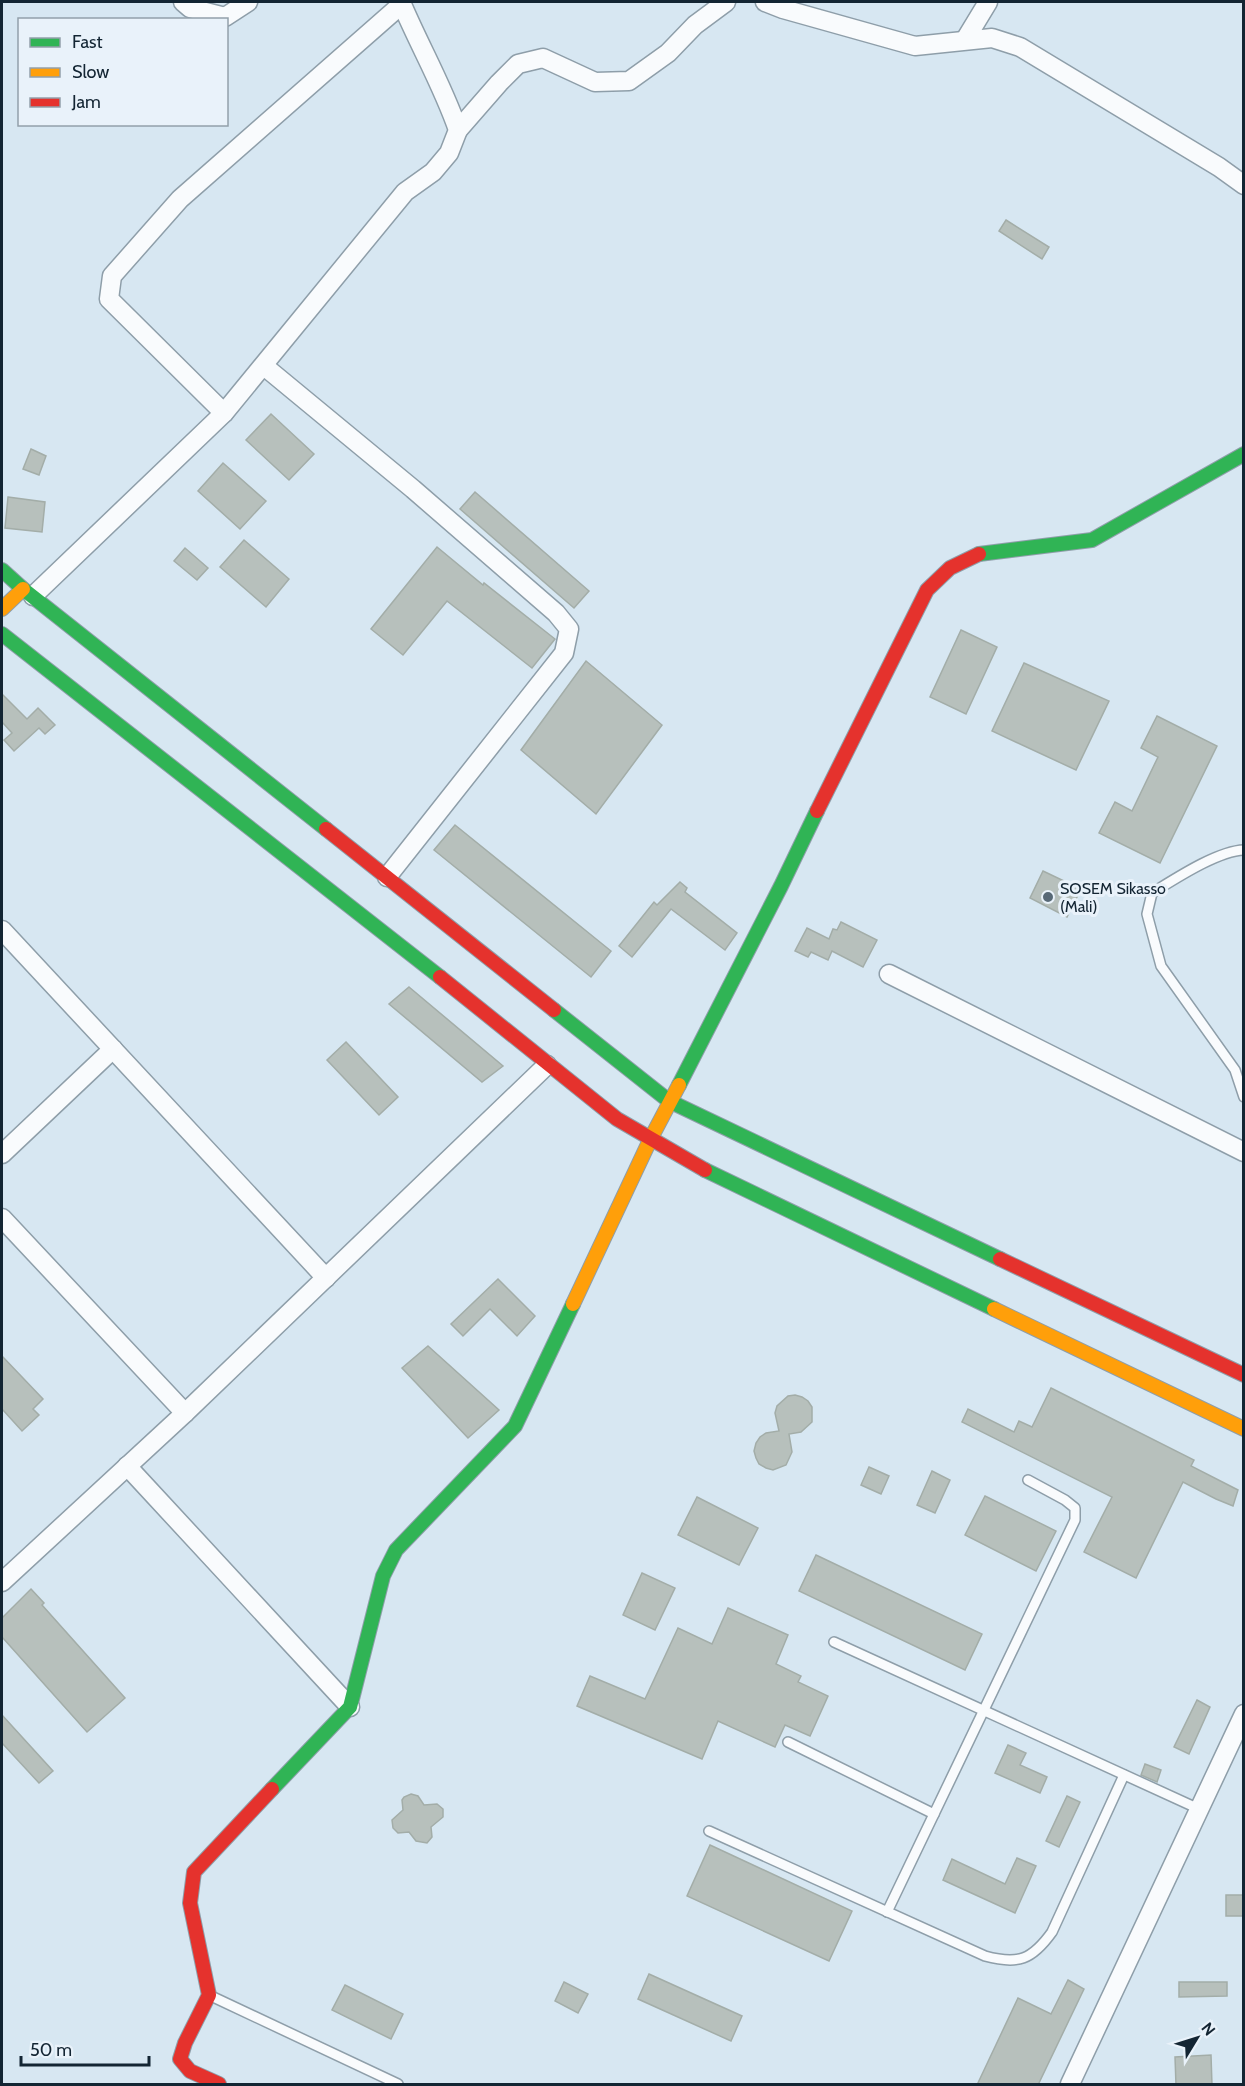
<svg xmlns="http://www.w3.org/2000/svg" width="1245" height="2086" font-family="Cabin,sans-serif">
<rect width="100%" height="100%" fill="#d7e7f2"/>
<g fill="#b7c0bc" stroke="#a3ada8" stroke-width="1.5">
<polygon points="1006,220 1049,247 1042,259 999,231"/>
<polygon points="271,414 314,454 289,480 246,440"/>
<polygon points="31,449 46,456 39,475 23,469"/>
<polygon points="223,463 266,501 240,529 198,491"/>
<polygon points="475,492 589,591 574,608 460,509"/>
<polygon points="8,497 45,502 42,532 5,528"/>
<polygon points="244,540 289,579 266,607 220,567"/>
<polygon points="437,547 483,585 484,583 555,639 532,668 447,601 403,655 371,629"/>
<polygon points="185,548 208,568 197,580 174,561"/>
<polygon points="961,630 997,647 966,714 930,697"/>
<polygon points="586,661 662,725 596,814 521,750"/>
<polygon points="1024,663 1109,701 1076,770 992,731"/>
<polygon points="2,694 27,719 38,708 55,725 45,734 39,728 14,751 4,740 12,733 2,722"/>
<polygon points="1157,716 1217,746 1160,863 1099,833 1115,802 1132,811 1158,757 1141,748"/>
<polygon points="455,825 611,951 591,977 434,850"/>
<polygon points="1043,871 1081,889 1067,917 1030,898"/>
<polygon points="680,882 687,888 685,892 737,933 725,950 671,909 632,957 619,946 654,902 657,905"/>
<polygon points="841,922 877,940 863,967 832,951 828,960 811,952 808,957 795,951 807,928 829,939 833,929 837,930"/>
<polygon points="409,987 503,1066 482,1082 389,1004"/>
<polygon points="346,1042 398,1097 379,1115 327,1060"/>
<polygon points="498,1279 535,1316 517,1336 490,1309 463,1336 451,1324"/>
<polygon points="428,1346 499,1410 468,1438 402,1368"/>
<polygon points="2,1356 43,1399 33,1409 39,1415 22,1431 2,1409"/>
<polygon points="1051,1388 1194,1460 1191,1466 1238,1490 1233,1506 1216,1499 1183,1482 1136,1578 1084,1552 1112,1497 962,1422 968,1409 1014,1432 1019,1421 1032,1427"/>
<polygon points="795,1395 802,1397 808,1401 812,1407 812,1422 801,1432 789,1434 792,1452 786,1465 773,1470 766,1468 759,1464 756,1458 754,1451 756,1443 760,1437 766,1433 779,1431 775,1413 777,1406 788,1396"/>
<polygon points="869,1467 889,1476 881,1494 861,1485"/>
<polygon points="932,1471 950,1480 935,1513 917,1505"/>
<polygon points="985,1496 1056,1531 1036,1571 965,1535"/>
<polygon points="697,1497 758,1528 739,1565 678,1535"/>
<polygon points="816,1555 982,1634 965,1670 799,1591"/>
<polygon points="642,1573 675,1588 655,1630 623,1615"/>
<polygon points="31,1589 44,1603 42,1605 125,1698 87,1732 2,1637 2,1618"/>
<polygon points="728,1608 788,1635 776,1664 801,1676 798,1682 828,1696 810,1736 785,1725 775,1747 718,1721 702,1759 577,1706 590,1676 645,1699 678,1628 712,1644"/>
<polygon points="1197,1700 1210,1707 1189,1754 1174,1747"/>
<polygon points="2,1715 53,1771 39,1783 2,1743"/>
<polygon points="1008,1745 1026,1753 1020,1765 1047,1777 1040,1793 995,1773"/>
<polygon points="1145,1764 1161,1770 1157,1782 1141,1775"/>
<polygon points="411,1794 418,1796 424,1805 437,1804 443,1809 443,1817 431,1827 432,1837 427,1843 416,1841 409,1832 398,1833 393,1828 392,1820 403,1810 402,1800 404,1797"/>
<polygon points="1067,1796 1080,1802 1059,1847 1046,1841"/>
<polygon points="710,1845 852,1911 829,1961 687,1896"/>
<polygon points="1017,1858 1036,1866 1015,1913 943,1880 952,1859 1005,1884"/>
<rect x="1226" y="1895" width="18" height="21"/>
<polygon points="649,1974 742,2016 731,2041 638,1999"/>
<polygon points="1068,1980 1084,1989 1038,2085 977,2085 1018,1998 1051,2014"/>
<polygon points="564,1982 588,1994 578,2013 555,2001"/>
<polygon points="1179,1982 1227,1982 1227,1996 1179,1997"/>
<polygon points="345,1985 403,2014 391,2039 332,2010"/>
<polygon points="1211,2055 1212,2085 1176,2085 1175,2057"/>
</g>
<g fill="none" stroke-linecap="round" stroke-linejoin="round">
<g stroke="#8e9ea9" stroke-width="12">
<g id="lane">
<path d="M1244,850c-27,1 -69,29 -92,43l-5,21 14,52 74,104 9,27"/>
<polyline points="834,1642 1199,1809"/>
<polyline points="788,1742 934,1814"/>
<path d="M709,1831l276,125c33,9 47,4 67,-24l72,-157"/>
<polyline points="887,1912 1075,1520 1075,1508 1065,1500 1028,1480"/>
<polyline points="211,1996 398,2084"/>
</g>
</g>
<g stroke="#8e9ea9" stroke-width="21">
<g id="street">
<polyline points="183,2 190,8 225,17 248,2"/>
<polyline points="765,2 783,9 915,46 992,38 1020,47 1219,167 1244,185"/>
<polyline points="965,40 988,2"/>
<polyline points="458,130 499,83 518,64 543,58 595,82 629,81 668,53 695,25 726,2"/>
<polyline points="264,366 413,489 556,613 569,629 564,653 387,877"/>
<polyline points="224,413 109,299 112,276 180,199 402,4"/>
<path d="M33,596l191,-183 181,-221 28,-20 16,-19 9,-23c-15,-44 -39,-85 -57,-128"/>
<polyline points="2,930 326,1278"/>
<polyline points="889,974 1244,1152"/>
<polyline points="2,1154 113,1049"/>
<polyline points="2,1218 185,1413"/>
<polyline points="127,1466 350,1707"/>
<polyline points="2,1582 185,1413 547,1065"/>
<polyline points="1070,2084 1244,1714"/>
</g>
</g>
<g stroke="#8e9ea9" stroke-width="16">
<g id="fast">
<polyline points="979,554 1092,540 1244,454"/>
<polyline points="2,570 23,589 326,829"/>
<polyline points="2,634 440,977"/>
<polyline points="554,1010 669,1101 1000,1259"/>
<polyline points="679,1085 781,886 817,811"/>
<polyline points="705,1170 994,1309"/>
<polyline points="272,1789 350,1707 383,1576 396,1550 515,1426 573,1304"/>
</g>
</g>
<g stroke="#8e9ea9" stroke-width="16">
<g id="slow">
<polyline points="2,609 23,589"/>
<polyline points="573,1304 651,1138 679,1085"/>
<polyline points="994,1309 1244,1429"/>
</g>
</g>
<g stroke="#8e9ea9" stroke-width="16">
<g id="jam">
<polyline points="817,811 927,590 950,568 979,554"/>
<polyline points="326,829 554,1010"/>
<polyline points="440,977 617,1119 705,1170"/>
<polyline points="1000,1259 1244,1375"/>
<polyline points="219,2084 190,2071 180,2059 185,2043 209,1995 190,1903 194,1872 272,1789"/>
</g>
</g>
<use href="#lane" stroke="#f9fbfd" stroke-width="9"/>
<use href="#street" stroke="#f9fbfd" stroke-width="18"/>
<use href="#fast" stroke="#30b455" stroke-width="14"/>
<use href="#slow" stroke="#ff9f0a" stroke-width="14"/>
<use href="#jam" stroke="#e5322d" stroke-width="14"/>
</g>
<circle fill="#586976" stroke="#e9f2fa" stroke-width="2" cx="1048" cy="897" r="6"/>
<g text-anchor="middle" stroke-width="6" stroke-linejoin="round" paint-order="stroke">
<g font-size="16" fill="#132533" stroke="#e9f2fa" text-anchor="start">
<text x="1060" y="894">SOSEM Sikasso<tspan x="1060" dy="18">(Mali)</tspan></text>
</g>
</g>
<rect width="1245" height="2086" fill="none" stroke="#132533" stroke-width="6"/>
<rect x="18" y="18" width="210" height="108" fill="#e9f2fa" stroke="#93a0aa" stroke-width="1.5"/>
<rect x="30" y="38" width="30" height="9" fill="#30b455" stroke="#93a0aa" stroke-width="1.5"/>
<text x="72" y="48" font-size="18" fill="#132533">Fast</text>
<rect x="30" y="68" width="30" height="9" fill="#ff9f0a" stroke="#93a0aa" stroke-width="1.5"/>
<text x="72" y="78" font-size="18" fill="#132533">Slow</text>
<rect x="30" y="98" width="30" height="9" fill="#e5322d" stroke="#93a0aa" stroke-width="1.5"/>
<text x="72" y="108" font-size="18" fill="#132533">Jam</text>
<g transform="translate(1197 2038) rotate(52)" stroke="#e9f2fa" stroke-width="4.5" paint-order="stroke">
<path d="M0-4.5L10 22L0 15L-10 22Z" fill="#132533"/>
<text y="-9" font-size="16" font-weight="bold" text-anchor="middle" fill="#132533">N</text>
</g>
<path d="M21 2056v9h128v-9" fill="none" stroke="#132533" stroke-width="3"/>
<text x="30" y="2056" font-size="18" fill="#132533" stroke="#e9f2fa" stroke-width="4.5" paint-order="stroke">50 m</text>
</svg>
